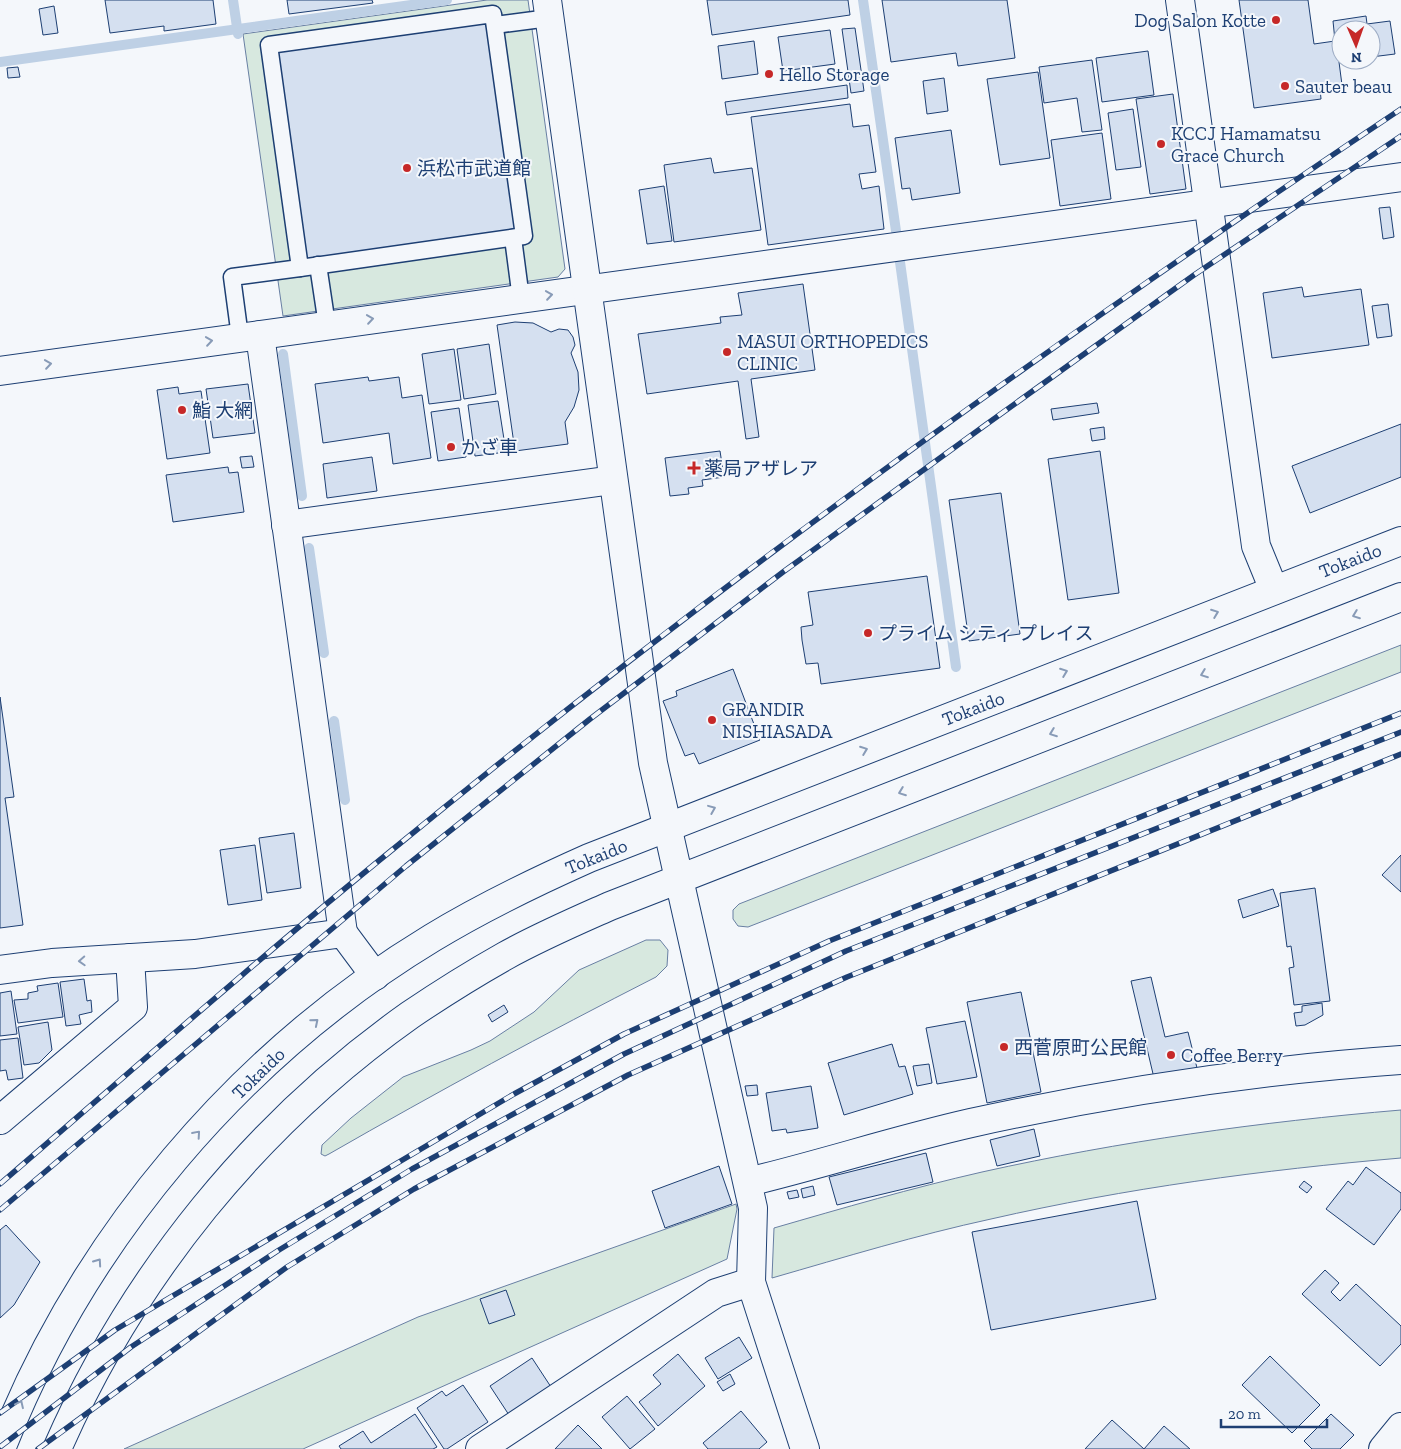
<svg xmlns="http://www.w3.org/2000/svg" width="1401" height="1449" font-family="'Zilla Slab','Noto Sans JP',serif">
<rect width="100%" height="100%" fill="#f4f7fb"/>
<g fill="#d7e8df" stroke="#687fa3">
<polygon points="487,0 528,0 565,269 558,277 283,316 243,34"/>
<polygon points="1401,645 1401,672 748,927 738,926 733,919 733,910 739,904"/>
<path d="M646,940h14l8,10 -1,16 -11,11c-110,56 -219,115 -327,177l-4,2 -4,-2 1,-9 29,-27 52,-41 68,-27 19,-9 44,-29 45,-42z"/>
<path d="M1401,1110v48c-139,12 -274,30 -410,61 -74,16 -146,38 -219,59l2,-50c69,-20 138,-40 208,-56 140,-31 277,-50 419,-62z"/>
<polygon points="736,1204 737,1209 727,1259 303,1449 124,1449 418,1317"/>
</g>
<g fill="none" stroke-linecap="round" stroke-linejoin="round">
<g stroke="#bed0e5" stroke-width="10">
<polyline points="233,0 238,34"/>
<polyline points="863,0 896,231"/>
<polyline points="0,62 447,0"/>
<polyline points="900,262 956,667"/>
<polyline points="283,354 302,496"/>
<polyline points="309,548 324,653"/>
<polyline points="334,721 345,800"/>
</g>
</g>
<g fill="#d5e0f0" stroke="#1d3f73">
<polygon points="105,0 213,0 216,24 164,31 164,26 110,33"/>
<polygon points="287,0 372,0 373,3 289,14"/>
<polygon points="707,0 848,0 850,15 712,35"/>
<polygon points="882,0 1007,0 1015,58 958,66 956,53 891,62"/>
<polygon points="1239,0 1308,0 1314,44 1335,41 1333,21 1366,16 1367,24 1390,21 1395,54 1371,57 1371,30 1341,30 1341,60 1351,60 1339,62 1342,85 1320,88 1321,99 1254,108"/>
<polygon points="54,6 58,33 43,35 39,9"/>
<polygon points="489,20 518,232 305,262 275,50"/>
<polygon points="855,28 864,91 851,93 842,29"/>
<polygon points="830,30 835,64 783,71 778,37"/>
<polygon points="754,41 758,74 722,79 718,46"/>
<polygon points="1148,51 1154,95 1102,102 1096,58"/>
<polygon points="1092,60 1102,130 1082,132 1077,98 1044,103 1039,67"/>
<polygon points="18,67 20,77 8,78 7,68"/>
<polygon points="1038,72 1050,158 1000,165 987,79"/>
<polygon points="944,78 948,111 927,114 923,81"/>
<polygon points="847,85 848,98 727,115 725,102"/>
<polygon points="1173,94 1186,189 1150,194 1136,99"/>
<polygon points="850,104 853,127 869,125 876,172 859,174 862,189 879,186 884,229 768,245 751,117"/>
<polygon points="1133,109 1141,167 1116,170 1108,113"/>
<polygon points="951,130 960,193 912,200 910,188 902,189 895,138"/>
<polygon points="1102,133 1111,199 1060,206 1051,140"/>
<polygon points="711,158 714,173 752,168 761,230 674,242 664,165"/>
<polygon points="664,186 672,241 647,244 639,190"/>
<polygon points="1390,207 1394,237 1383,239 1379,208"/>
<polygon points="803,284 815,370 751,379 759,437 746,439 738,381 647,394 638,334 721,323 720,317 742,315 738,293"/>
<polygon points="1302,287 1304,297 1361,289 1369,345 1272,358 1263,293"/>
<polygon points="1388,304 1392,336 1377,338 1372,306"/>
<polygon points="515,322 533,323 551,332 559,329 568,330 573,337 575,345 571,353 578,372 579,390 574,407 565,422 568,444 515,451 497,325"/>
<polygon points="489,344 496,394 464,399 457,349"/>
<polygon points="454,349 461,400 429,404 422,354"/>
<polygon points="368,377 369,381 399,377 402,398 422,395 431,458 393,464 389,433 323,443 315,384"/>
<polygon points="248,384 255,433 213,438 206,389"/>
<polygon points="178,387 179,394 201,391 210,453 167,459 157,390"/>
<polygon points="498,401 506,452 475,456 468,405"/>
<polygon points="1097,403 1099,413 1053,420 1051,409"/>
<polygon points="459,408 466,457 438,461 431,412"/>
<polygon points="1401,424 1401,477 1310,513 1292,466"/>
<polygon points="1104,427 1105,439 1092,441 1090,429"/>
<polygon points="720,451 724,477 702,480 703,486 688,488 689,494 670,496 665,458"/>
<polygon points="1100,451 1119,593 1068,600 1048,459"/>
<polygon points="252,456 254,467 242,468 240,457"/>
<polygon points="372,457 377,491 327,498 323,464"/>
<polygon points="228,467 229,473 238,472 244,512 173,522 166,475"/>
<polygon points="1001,493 1020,634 969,641 949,500"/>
<polygon points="927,576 940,668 821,684 818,663 806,664 802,640 801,627 813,625 808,592"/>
<polygon points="733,669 760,740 699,764 694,753 685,756 663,701 677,696 676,691"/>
<polygon points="0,697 14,797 5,798 23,925 0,928"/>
<polygon points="294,833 301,888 267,893 259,838"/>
<polygon points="255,845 262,900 228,905 220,850"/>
<polygon points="1401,855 1401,892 1382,875"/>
<polygon points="1315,888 1330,1001 1294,1005 1289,968 1294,967 1291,946 1287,947 1280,893"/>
<polygon points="1273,889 1279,906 1243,918 1238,900"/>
<polygon points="1151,977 1165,1037 1188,1032 1197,1068 1154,1078 1131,981"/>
<polygon points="84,979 87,1001 91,1000 92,1012 79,1015 81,1024 66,1026 60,982"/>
<polygon points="58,983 63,1017 18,1023 14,1000 28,999 28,993 38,991 37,986"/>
<polygon points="11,991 17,1034 0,1036 0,993"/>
<polygon points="1021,992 1041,1092 987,1103 967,1002"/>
<polygon points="1322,1003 1323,1015 1305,1025 1296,1026 1294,1013 1302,1012 1302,1006"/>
<polygon points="504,1005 508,1012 492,1022 488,1015"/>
<polygon points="965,1021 977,1077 937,1084 926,1028"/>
<polygon points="48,1022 52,1050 39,1063 24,1065 18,1027"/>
<polygon points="18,1038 23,1078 8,1080 6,1070 0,1071 0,1040"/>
<polygon points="892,1044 899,1067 905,1066 913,1094 844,1115 828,1063"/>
<polygon points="929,1064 932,1083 917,1086 913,1066"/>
<polygon points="757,1085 758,1095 747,1096 745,1086"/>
<polygon points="811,1086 818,1128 787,1133 786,1129 772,1131 766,1093"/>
<polygon points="1034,1129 1040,1156 997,1166 990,1140"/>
<polygon points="926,1153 933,1182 837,1205 829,1177"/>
<polygon points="719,1166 732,1204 665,1228 652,1191"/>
<polygon points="1366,1167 1401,1193 1401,1209 1374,1245 1326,1209 1348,1181 1353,1185"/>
<polygon points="1304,1181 1312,1187 1307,1193 1299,1187"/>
<polygon points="813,1186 815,1195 803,1198 801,1189"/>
<polygon points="797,1190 799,1197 789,1199 787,1192"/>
<polygon points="1137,1201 1156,1299 991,1330 972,1232"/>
<polygon points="6,1225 40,1262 14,1305 0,1318 0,1230"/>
<polygon points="1325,1270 1339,1283 1331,1292 1340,1301 1356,1284 1401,1326 1401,1344 1380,1366 1302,1294"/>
<polygon points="506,1290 515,1315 489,1324 480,1299"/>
<polygon points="739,1337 752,1358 718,1379 705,1358"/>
<polygon points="678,1354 705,1386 658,1426 639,1402 661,1384 653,1375"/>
<polygon points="1270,1356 1320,1405 1292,1433 1242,1385"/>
<polygon points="532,1358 551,1387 509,1415 490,1386"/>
<polygon points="730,1374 735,1384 723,1391 717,1382"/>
<polygon points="463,1385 488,1422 447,1449 444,1449 417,1408 442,1391 446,1396"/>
<polygon points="627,1396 655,1429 630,1449 602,1417"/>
<polygon points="741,1411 767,1442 759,1449 708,1449 703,1443"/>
<polygon points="415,1414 437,1447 433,1449 341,1449 339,1446 363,1431 371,1443"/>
<polygon points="1331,1414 1354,1435 1340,1449 1312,1449 1304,1441"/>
<polygon points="1112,1420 1144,1449 1164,1426 1190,1449 1085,1449"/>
<polygon points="578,1425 602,1449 555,1449"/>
</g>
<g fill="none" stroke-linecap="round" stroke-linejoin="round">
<g stroke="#1d3f73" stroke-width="19">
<g id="service">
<polygon points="493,14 524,236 300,268 269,45"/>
<polyline points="495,25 549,18"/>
<polyline points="513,238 521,299"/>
<polyline points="318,265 327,325"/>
<polyline points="240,337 232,277 300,268"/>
</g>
</g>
<g stroke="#1d3f73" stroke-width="30">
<g id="minor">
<polyline points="1180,0 1256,546 1274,590"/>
<polyline points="260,335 343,933"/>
<polyline points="0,371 1401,177"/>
<polyline points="286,525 613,480"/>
<polyline points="679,879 753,1208 751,1282 805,1449"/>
<polyline points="0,970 52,963 195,954 343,933 375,976"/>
<path d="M748,1182c75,-18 148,-42 223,-59 141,-31 285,-53 430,-63"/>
<polyline points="480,1449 716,1293 751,1282"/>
</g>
</g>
<g stroke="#1d3f73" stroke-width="30">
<g id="tertiary">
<polyline points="547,0 653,763 679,879"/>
<polyline points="0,1120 133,1007 130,958"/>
<polyline points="1383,1449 1401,1427"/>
</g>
</g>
<g stroke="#1d3f73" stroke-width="30">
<g id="trunk">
<path d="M1,1449c82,-210 238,-394 431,-511 51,-31 103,-56 157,-80l812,-317"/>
<path d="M57,1449c76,-174 199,-325 353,-434 31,-21 63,-41 95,-59 34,-19 69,-34 105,-50l791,-309"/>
</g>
</g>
<use href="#service" stroke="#f4f7fb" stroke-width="16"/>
<use href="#minor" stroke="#f4f7fb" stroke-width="28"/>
<use href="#tertiary" stroke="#f4f7fb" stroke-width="28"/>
<use href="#trunk" stroke="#f4f7fb" stroke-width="28"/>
<g stroke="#1d3f73" stroke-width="5.5">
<g id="rail">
<path d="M0,1184c130,-112 259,-226 392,-334 323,-265 662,-509 1009,-741"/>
<polyline points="0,1210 406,866 590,719 783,572 984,426 1194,275 1401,136"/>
<polyline points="0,1413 115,1330 514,1094 624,1034 829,941 1401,713"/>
<polyline points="0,1447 131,1347 279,1250 412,1169 624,1054 846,951 1401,732"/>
<polyline points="38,1449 287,1267 414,1189 628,1075 847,977 1401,754"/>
</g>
</g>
<use href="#rail" stroke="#f4f7fb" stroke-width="4" stroke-dasharray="11" stroke-linecap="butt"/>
</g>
<defs><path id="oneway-chevron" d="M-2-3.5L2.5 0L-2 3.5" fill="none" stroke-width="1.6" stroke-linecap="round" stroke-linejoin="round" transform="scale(1.25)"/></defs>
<g stroke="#889bb7">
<use href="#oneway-chevron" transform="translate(549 295) rotate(-8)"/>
<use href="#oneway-chevron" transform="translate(370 319) rotate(-8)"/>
<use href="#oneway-chevron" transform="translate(209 341) rotate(-8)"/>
<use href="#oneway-chevron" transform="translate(48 364) rotate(-8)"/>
<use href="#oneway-chevron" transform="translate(1215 613) rotate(-21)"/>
<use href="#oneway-chevron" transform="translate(1356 615) rotate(159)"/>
<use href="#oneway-chevron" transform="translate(1064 672) rotate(-21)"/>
<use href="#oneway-chevron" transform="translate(1204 674) rotate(159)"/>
<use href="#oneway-chevron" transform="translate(1053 733) rotate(159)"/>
<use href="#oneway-chevron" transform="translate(864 750) rotate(-21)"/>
<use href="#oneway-chevron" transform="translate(902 792) rotate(159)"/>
<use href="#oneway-chevron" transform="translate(712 809) rotate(-22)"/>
<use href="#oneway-chevron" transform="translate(82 961) rotate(177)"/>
<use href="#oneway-chevron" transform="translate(315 1022) rotate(-40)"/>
<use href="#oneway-chevron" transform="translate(197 1134) rotate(-49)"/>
<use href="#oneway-chevron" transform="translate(98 1262) rotate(-55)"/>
<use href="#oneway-chevron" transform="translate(20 1404) rotate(-65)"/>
</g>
<g fill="#c62828" stroke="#f4f7fb" stroke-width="2">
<circle cx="1276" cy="20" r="5"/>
<circle cx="769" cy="74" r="5"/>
<circle cx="1285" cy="86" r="5"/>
<circle cx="1161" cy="144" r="5"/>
<circle cx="407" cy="168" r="5"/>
<circle cx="727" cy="352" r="5"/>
<circle cx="182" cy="410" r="5"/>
<circle cx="451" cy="447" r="5"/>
<path d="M691.5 460.5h5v5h5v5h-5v5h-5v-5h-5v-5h5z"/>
<circle cx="868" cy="633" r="5"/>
<circle cx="712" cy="720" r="5"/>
<circle cx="1004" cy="1047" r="5"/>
<circle cx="1171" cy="1055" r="5"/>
</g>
<g text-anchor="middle" stroke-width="4" stroke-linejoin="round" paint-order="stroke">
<g font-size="19" fill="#1d3f73" stroke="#f4f7fb" text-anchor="start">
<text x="1266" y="27" text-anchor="end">Dog Salon Kotte</text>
<text x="779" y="81">Hello Storage</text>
<text x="1295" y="93">Sauter beau</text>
<text x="1171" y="140">KCCJ Hamamatsu<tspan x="1171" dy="22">Grace Church</tspan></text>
<text x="417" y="175">浜松市武道館</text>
<text x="737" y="348">MASUI ORTHOPEDICS<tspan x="737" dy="22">CLINIC</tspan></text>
<text x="192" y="417">鮨 大網</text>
<text x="461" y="454">かざ車</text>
<text x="704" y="475">薬局アザレア</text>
<text x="878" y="640">プライム シティ プレイス</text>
<text x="722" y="716">GRANDIR<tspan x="722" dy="22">NISHIASADA</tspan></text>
<text x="1014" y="1054">西菅原町公民館</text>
<text x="1181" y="1062">Coffee Berry</text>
</g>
<g font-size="19" fill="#1d3f73" stroke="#f4f7fb">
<text transform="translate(1350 560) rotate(-21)" y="7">Tokaido</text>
<text transform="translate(973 708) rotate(-21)" y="7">Tokaido</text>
<text transform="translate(596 856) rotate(-22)" y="7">Tokaido</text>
<text transform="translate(258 1073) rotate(-44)" y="7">Tokaido</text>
</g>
</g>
<g transform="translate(1356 45) rotate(178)"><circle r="24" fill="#f4f7fb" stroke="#9eadc5"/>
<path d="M0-4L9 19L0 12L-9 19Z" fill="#c62828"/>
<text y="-8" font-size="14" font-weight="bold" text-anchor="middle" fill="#1d3f73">N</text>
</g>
<path d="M1221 1419v8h106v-8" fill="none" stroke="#1d3f73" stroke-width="2.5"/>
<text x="1228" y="1419" font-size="15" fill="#1d3f73" stroke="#f4f7fb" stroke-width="4" paint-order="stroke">20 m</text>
</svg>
